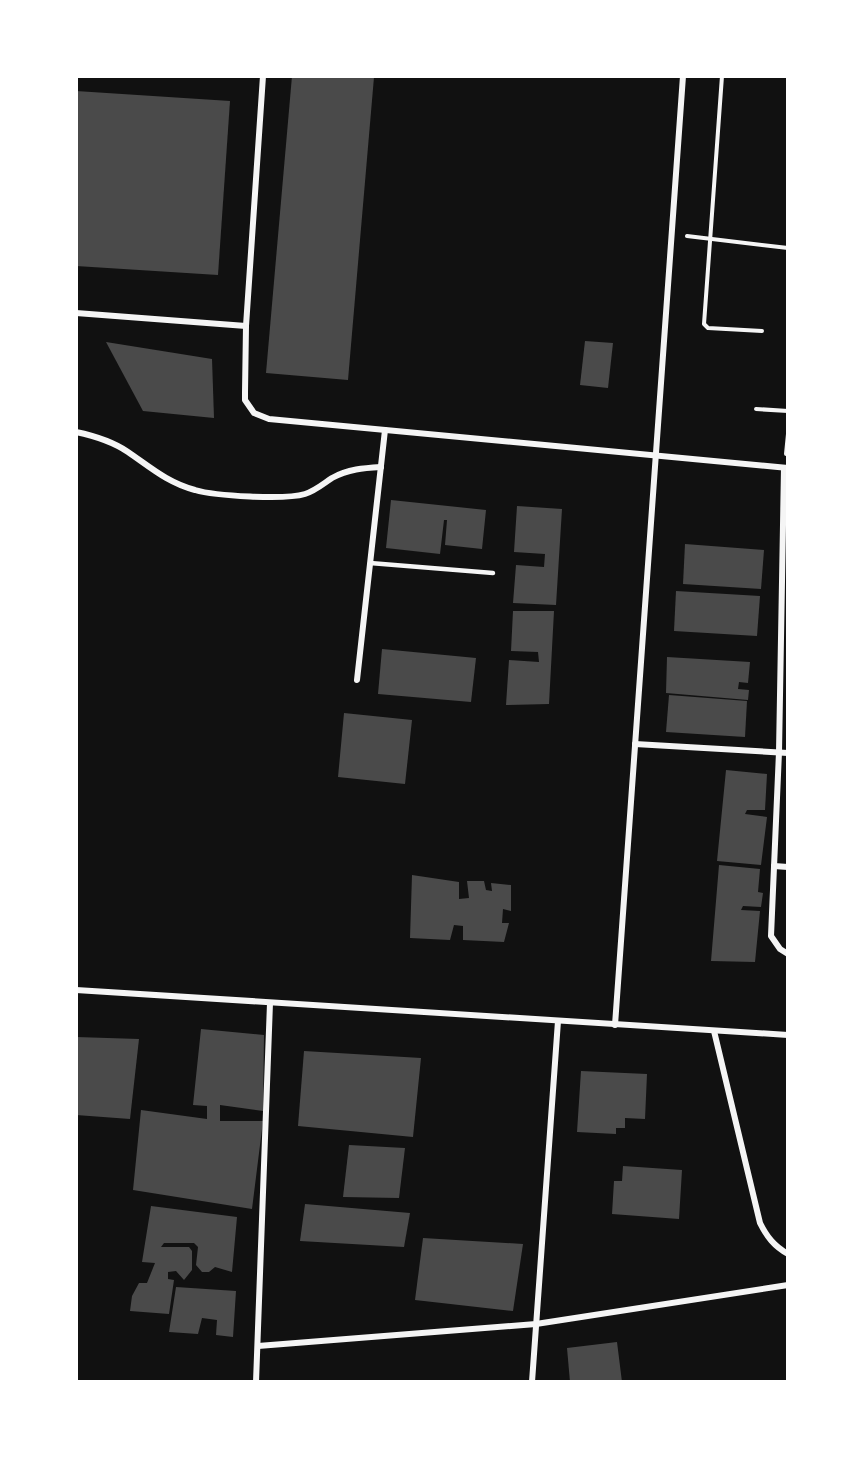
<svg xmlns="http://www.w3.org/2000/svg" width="864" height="1458" font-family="'Work Sans',sans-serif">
<rect width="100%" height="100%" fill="#111"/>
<g fill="#4a4a4a">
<polygon points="292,76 374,77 348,380 266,373"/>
<polygon points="76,91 230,101 218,275 76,266"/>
<polygon points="585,341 613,343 608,388 580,385"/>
<polygon points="106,342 212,359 214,418 143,411"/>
<polygon points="391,500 486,510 482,549 445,545 447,520 444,520 440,554 386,548"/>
<polygon points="517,506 562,509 556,605 513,603 516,565 544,567 545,554 514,552"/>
<polygon points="685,544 764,550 761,589 683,584"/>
<polygon points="676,591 760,596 757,636 674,631"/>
<polygon points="513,611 554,611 549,704 506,705 509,660 539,662 538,652 511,651"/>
<polygon points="382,649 476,658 471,702 378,694"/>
<polygon points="667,657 750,662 748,683 739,682 738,689 749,690 748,700 666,693"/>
<polygon points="669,695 747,701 745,737 666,732"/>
<polygon points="344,713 412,720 405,784 338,777"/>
<polygon points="726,770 767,774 765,810 747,810 745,814 767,817 761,865 717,861"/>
<polygon points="719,865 760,869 758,892 763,893 761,907 743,906 741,910 760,911 755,962 711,961"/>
<polygon points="412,875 459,882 459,899 469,898 467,881 484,881 486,890 492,891 491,883 511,885 511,911 503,909 502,923 509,923 504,942 463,940 463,926 454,925 450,940 410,938"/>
<polygon points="201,1029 264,1035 263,1111 220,1105 220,1121 263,1121 252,1209 133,1190 141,1110 207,1119 207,1106 193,1105"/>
<polygon points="76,1037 139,1039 130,1119 76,1115"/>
<polygon points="304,1051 421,1058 413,1137 298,1126"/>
<polygon points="581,1071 647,1074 645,1119 625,1118 625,1128 616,1128 616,1134 577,1132"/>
<polygon points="349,1145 405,1148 399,1198 343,1197"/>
<polygon points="623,1166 682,1170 679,1219 612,1214 614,1181 622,1181"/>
<polygon points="305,1204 410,1213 404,1247 300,1241"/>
<polygon points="151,1206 237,1217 232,1272 215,1267 209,1272 202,1272 196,1265 198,1247 194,1243 164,1243 161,1247 189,1247 192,1251 192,1270 184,1280 176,1271 168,1272 168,1279 174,1280 169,1314 130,1311 132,1296 139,1283 147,1283 155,1263 142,1262"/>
<polygon points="423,1238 523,1244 513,1311 415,1300"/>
<polygon points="176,1287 236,1291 233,1337 216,1335 217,1320 202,1318 198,1334 169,1332"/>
<polygon points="617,1342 622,1382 570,1382 567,1348"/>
</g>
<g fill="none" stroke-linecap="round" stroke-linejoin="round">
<g stroke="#f5f5f5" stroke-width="4">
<polyline points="722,76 704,324 708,328 762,331"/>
<polyline points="687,236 788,248"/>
<polyline points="756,409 788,411"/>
<polyline points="786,454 788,434"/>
</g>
<polyline stroke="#f5f5f5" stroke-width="4.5" points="370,563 493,573"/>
<g stroke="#f5f5f5" stroke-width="6">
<polyline points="263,76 246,326 245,392 245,400 254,413 269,419 788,468"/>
<polyline points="76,313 246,326"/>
<path d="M76,432c19,4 36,9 52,20 22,15 40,31 67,38 20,6 90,10 110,4 10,-3 18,-10 27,-16 16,-9 32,-10 49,-11"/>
<polyline points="784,468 779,752 771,936 780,949 788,954"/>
<polyline points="357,680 385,430"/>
<polyline points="635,744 788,753"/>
<polyline points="774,866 788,867"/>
<polyline points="76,990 788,1035"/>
<polyline points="615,1025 683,76"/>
<path d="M714,1031l46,192c7,14 14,23 28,31"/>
<polyline points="258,1346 536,1324 788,1285"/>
<polyline points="256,1382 270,1003"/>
<polyline points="532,1382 558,1021"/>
</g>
</g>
<rect width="864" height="1458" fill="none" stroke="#ffffff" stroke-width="156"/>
</svg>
